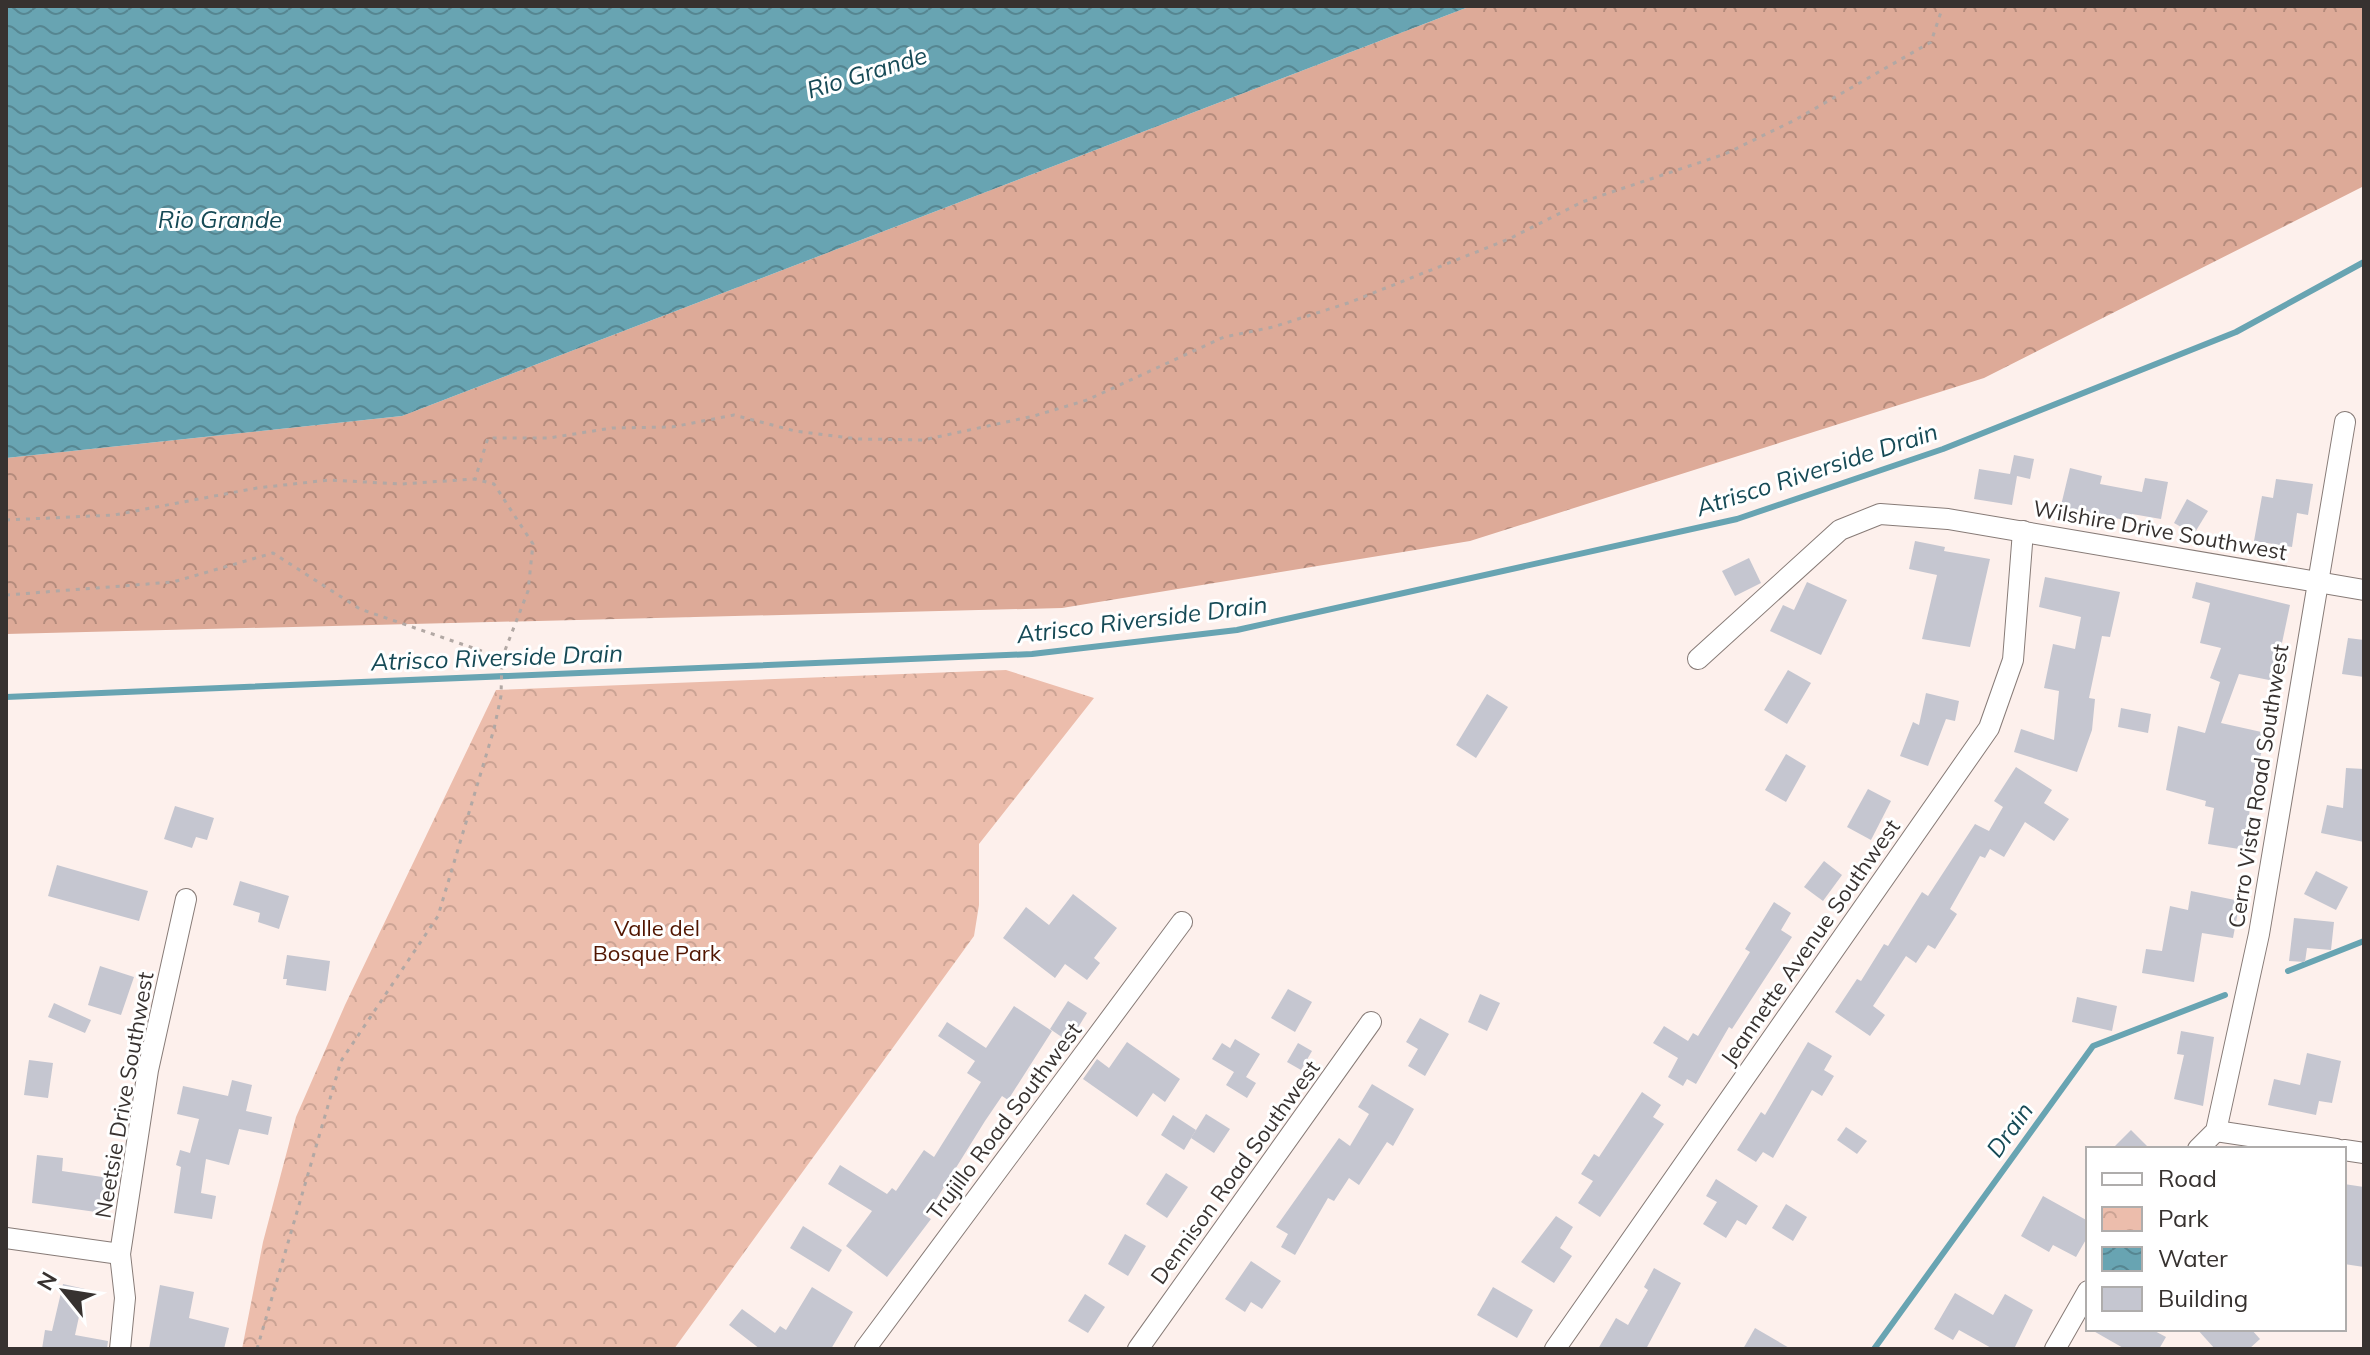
<svg xmlns="http://www.w3.org/2000/svg" width="2370" height="1355" font-family="Mulish,sans-serif">
<defs>
<pattern id="forest-crowns" width="20" height="18" patternUnits="userSpaceOnUse" patternTransform="scale(2)"><rect width="20" height="18" fill="#ddaa98"/><path d="M2 6a3 3 0 1 1 6 0M12 15a3 3 0 1 1 6 0" fill="none" stroke="#b48b7c"/></pattern>
<pattern id="park-crowns" width="20" height="18" patternUnits="userSpaceOnUse" patternTransform="scale(2)"><rect width="20" height="18" fill="#ecbdac"/><path d="M2 6a3 3 0 1 1 6 0M12 15a3 3 0 1 1 6 0" fill="none" stroke="#cba394"/></pattern>
<pattern id="water-waves" width="16" height="10" patternUnits="userSpaceOnUse" patternTransform="scale(2)"><rect width="16" height="10" fill="#68a4b2"/><path d="M0 5q4-4 8 0t8 0" fill="none" stroke="#568691"/></pattern>
</defs>
<rect width="100%" height="100%" fill="#fdf0ec"/>
<polygon fill="url(#forest-crowns)" points="1471,6 2364,6 2364,186 1984,378 1470,541 1062,608 6,634 6,458 402,416"/>
<polygon fill="url(#park-crowns)" points="1006,670 1094,698 979,844 979,905 974,936 674,1349 242,1349 263,1242 296,1117 345,1005 496,690"/>
<polygon fill="url(#water-waves)" points="7,6 1471,6 402,416 6,458"/>
<g fill="none" stroke-linecap="round" stroke-linejoin="round">
<g stroke="#68a4b2" stroke-width="6">
<polyline points="6,697 1032,654 1237,630 1737,519 1943,449 2236,332 2364,262"/>
<polyline points="2288,971 2364,941"/>
<polyline points="1874,1349 2093,1046 2225,995"/>
</g>
</g>
<g fill="#c5c6d0">
<polygon points="2014,455 2034,459 2030,479 2017,476 2012,505 1974,499 1979,469 2010,474"/>
<polygon points="2070,468 2102,476 2100,484 2142,492 2145,478 2168,482 2161,519 2132,514 2131,521 2092,514 2089,526 2058,518"/>
<polygon points="2276,479 2313,484 2308,515 2297,513 2292,547 2254,541 2262,496 2273,498"/>
<polygon points="2187,499 2208,511 2194,534 2174,523"/>
<polygon points="1915,541 1945,547 1944,551 1990,559 1970,647 1922,639 1937,575 1909,569"/>
<polygon points="1749,558 1761,583 1735,596 1722,571"/>
<polygon points="2045,577 2120,592 2110,637 2102,636 2089,698 2095,699 2092,730 2077,772 2014,752 2021,729 2054,740 2059,691 2044,688 2053,644 2075,649 2081,617 2039,607"/>
<polygon points="1807,582 1847,600 1821,655 1770,631 1783,605 1794,610"/>
<polygon points="2196,582 2290,605 2274,681 2239,674 2221,723 2266,733 2260,758 2256,757 2245,850 2208,844 2214,808 2205,806 2206,801 2166,790 2178,726 2205,733 2220,682 2210,678 2221,648 2200,643 2210,603 2192,598"/>
<polygon points="2348,638 2364,640 2364,677 2342,674"/>
<polygon points="1788,670 1811,683 1787,724 1764,710"/>
<polygon points="1926,693 1959,701 1955,721 1946,719 1928,766 1900,756 1913,722 1919,725"/>
<polygon points="1487,694 1508,707 1476,758 1456,745"/>
<polygon points="2121,708 2151,714 2148,733 2118,727"/>
<polygon points="1786,754 1806,766 1786,802 1765,790"/>
<polygon points="2016,767 2052,790 2044,803 2069,819 2054,841 2025,822 2004,857 1990,849 1985,858 1980,856 1950,909 1957,914 1935,949 1928,945 1916,963 1906,956 1873,1006 1885,1015 1870,1036 1835,1012 1857,979 1861,981 1884,944 1888,946 1922,892 1928,896 1975,824 1989,831 2003,807 1994,801"/>
<polygon points="2346,768 2364,769 2364,842 2321,833 2327,805 2343,808"/>
<polygon points="1868,789 1891,801 1871,840 1847,827"/>
<polygon points="175,806 214,818 207,840 196,837 192,848 164,839"/>
<polygon points="1824,861 1842,875 1823,901 1804,887"/>
<polygon points="57,865 148,891 139,921 48,896"/>
<polygon points="2316,871 2348,887 2336,910 2304,894"/>
<polygon points="240,881 289,896 279,929 258,922 260,913 233,905"/>
<polygon points="2191,891 2240,901 2233,938 2202,933 2194,982 2142,973 2146,949 2162,951 2170,906 2188,910"/>
<polygon points="1073,894 1117,928 1094,958 1100,963 1087,980 1065,964 1055,978 1003,938 1026,907 1049,925"/>
<polygon points="1774,902 1791,913 1781,930 1792,937 1732,1029 1729,1027 1696,1084 1687,1079 1683,1086 1668,1077 1678,1058 1653,1043 1664,1026 1688,1041 1693,1033 1698,1036 1750,952 1745,949"/>
<polygon points="2294,918 2334,922 2331,950 2307,948 2305,962 2289,961"/>
<polygon points="287,955 330,961 326,991 286,985 287,979 283,979"/>
<polygon points="100,966 134,977 121,1015 88,1005"/>
<polygon points="1288,989 1312,1002 1295,1032 1271,1018"/>
<polygon points="1480,994 1500,1003 1487,1031 1468,1022"/>
<polygon points="2077,997 2117,1006 2112,1031 2072,1022"/>
<polygon points="1068,1001 1087,1013 1069,1042 1050,1029"/>
<polygon points="54,1003 91,1020 85,1033 48,1017"/>
<polygon points="1014,1006 1052,1031 1008,1100 1002,1096 985,1121 926,1216 931,1219 887,1277 846,1246 872,1211 828,1184 840,1165 887,1194 892,1188 896,1191 924,1150 934,1157 981,1082 967,1073 975,1061 938,1036 947,1022 986,1048"/>
<polygon points="1420,1018 1449,1034 1425,1076 1408,1066 1418,1049 1406,1042"/>
<polygon points="2181,1031 2214,1037 2203,1106 2174,1099 2184,1055 2177,1054"/>
<polygon points="1235,1039 1260,1054 1246,1077 1256,1083 1247,1098 1226,1085 1234,1072 1212,1059 1222,1043 1230,1048"/>
<polygon points="1127,1042 1180,1079 1165,1102 1153,1093 1137,1117 1083,1079 1097,1059 1109,1068"/>
<polygon points="1808,1042 1832,1056 1824,1070 1834,1076 1822,1096 1812,1090 1773,1158 1763,1152 1756,1162 1737,1150 1761,1112 1765,1115"/>
<polygon points="1298,1043 1312,1051 1301,1070 1287,1062"/>
<polygon points="2307,1053 2341,1061 2332,1103 2319,1101 2316,1115 2268,1105 2274,1079 2300,1085"/>
<polygon points="29,1060 53,1063 48,1098 24,1095"/>
<polygon points="232,1080 252,1085 246,1111 272,1117 268,1135 239,1129 229,1165 206,1159 201,1193 216,1196 212,1219 174,1213 181,1167 176,1165 180,1150 190,1153 199,1119 177,1114 183,1086 228,1096"/>
<polygon points="1372,1084 1414,1109 1393,1146 1387,1142 1359,1185 1349,1178 1334,1201 1328,1198 1295,1255 1281,1247 1288,1234 1276,1227 1339,1138 1350,1146 1369,1114 1358,1107"/>
<polygon points="1642,1092 1661,1105 1653,1117 1664,1124 1600,1217 1578,1203 1593,1181 1581,1174 1594,1154 1599,1157"/>
<polygon points="1206,1114 1230,1129 1214,1153 1191,1138"/>
<polygon points="1173,1115 1196,1130 1184,1150 1161,1135"/>
<polygon points="1846,1127 1867,1141 1857,1154 1837,1140"/>
<polygon points="2131,1130 2150,1149 2112,1149"/>
<polygon points="37,1155 63,1158 62,1171 109,1178 103,1213 32,1203"/>
<polygon points="1166,1173 1188,1187 1167,1218 1146,1204"/>
<polygon points="1716,1179 1758,1206 1746,1225 1737,1220 1726,1238 1703,1224 1717,1202 1706,1196"/>
<polygon points="2344,1184 2364,1187 2364,1267 2344,1264"/>
<polygon points="2043,1196 2088,1221 2088,1236 2076,1257 2053,1245 2049,1252 2021,1236"/>
<polygon points="1786,1204 1807,1217 1793,1241 1772,1228"/>
<polygon points="1556,1216 1573,1227 1560,1248 1572,1256 1554,1283 1521,1262"/>
<polygon points="803,1226 842,1250 829,1272 790,1248"/>
<polygon points="1125,1234 1146,1246 1128,1276 1108,1264"/>
<polygon points="1251,1261 1281,1281 1262,1309 1251,1302 1245,1312 1225,1299"/>
<polygon points="1654,1268 1681,1283 1646,1349 1598,1349 1616,1318 1628,1325 1648,1290 1644,1287"/>
<polygon points="63,1284 85,1289 75,1335 108,1341 107,1349 42,1349 45,1330 52,1331"/>
<polygon points="160,1285 194,1292 189,1318 229,1328 224,1349 149,1349"/>
<polygon points="812,1287 853,1312 831,1349 760,1349 729,1325 742,1309 775,1333 780,1326 786,1330"/>
<polygon points="1493,1287 1533,1310 1517,1338 1477,1315"/>
<polygon points="1955,1293 1993,1315 2005,1294 2033,1310 2014,1349 1993,1349 1959,1330 1953,1340 1934,1329"/>
<polygon points="1085,1294 1105,1307 1088,1333 1068,1321"/>
<polygon points="1755,1328 1791,1349 1743,1349"/>
<polygon points="2090,1329 2151,1329 2166,1337 2159,1349 2125,1349"/>
<polygon points="2197,1329 2251,1329 2260,1339 2249,1349 2215,1349"/>
</g>
<g fill="none" stroke-linecap="round" stroke-linejoin="round">
<g stroke="#877b77" stroke-width="22">
<g id="minor">
<polyline points="1698,659 1840,530 1880,514 1948,519 2364,590"/>
<polyline points="2216,1131 2336,1149"/>
<polyline points="2198,1149 2216,1131 2259,934 2345,422"/>
<polyline points="2344,1150 2364,1153"/>
<polyline points="6,1238 120,1254"/>
<polyline points="120,1349 125,1298 120,1254 148,1070 186,899"/>
<polyline points="865,1349 1182,922"/>
<polyline points="1138,1349 1371,1022"/>
<polyline points="1555,1349 1989,728 2013,660 2023,531"/>
<polyline points="2055,1349 2088,1291"/>
</g>
</g>
<g stroke="#b2a8a4" stroke-width="3" stroke-dasharray="4 6" stroke-linecap="butt">
<polyline points="6,520 114,515 257,488 329,480 401,484 475,479 488,438 549,438 612,428 672,427 734,415 795,431 859,439 923,440 1034,416 1087,400 1224,337 1273,327 1348,303 1509,239 1582,202 1725,154 1795,120 1931,42 1943,6"/>
<polyline points="6,595 173,582 273,553 360,609 502,658"/>
<polyline points="257,1349 341,1061 438,916 494,729 501,696 502,658 528,591 533,544 494,484 475,479"/>
</g>
<use href="#minor" stroke="#fff" stroke-width="20"/>
</g>
<g text-anchor="middle" stroke-width="6" stroke-linejoin="round" paint-order="stroke">
<g font-size="22" fill="#373230" stroke="#fff">
<text transform="translate(2160 530) rotate(10)" y="8">Wilshire Drive Southwest</text>
<text transform="translate(2258 786) rotate(-81)" y="8">Cerro Vista Road Southwest</text>
<text transform="translate(1810 942) rotate(-55)" y="8">Jeannette Avenue Southwest</text>
<text transform="translate(124 1095) rotate(-80)" y="8">Neetsie Drive Southwest</text>
<text transform="translate(1004 1121) rotate(-53)" y="8">Trujillo Road Southwest</text>
<text transform="translate(1235 1172) rotate(-54)" y="8">Dennison Road Southwest</text>
</g>
<g font-size="22" fill="#511500" stroke="#fff">
<text x="657" y="936">Valle del<tspan x="657" dy="25">Bosque Park</tspan></text>
</g>
<g font-size="24" font-style="italic" fill="#164a56" stroke="#fff">
<text transform="translate(867 73) rotate(-17)" y="8">Rio Grande</text>
<text x="220" y="228">Rio Grande</text>
<text transform="translate(1817 470) rotate(-18)" y="8">Atrisco Riverside Drain</text>
<text transform="translate(1142 620) rotate(-7)" y="8">Atrisco Riverside Drain</text>
<text transform="translate(497 658) rotate(-2)" y="8">Atrisco Riverside Drain</text>
<text transform="translate(2010 1130) rotate(-54)" y="8">Drain</text>
</g>
</g>
<rect width="2370" height="1355" fill="none" stroke="#373230" stroke-width="16"/>
<rect x="2086" y="1147" width="260" height="184" fill="#ffffff" stroke="#afadac" stroke-width="2"/>
<rect x="2102" y="1173" width="40" height="12" fill="#ffffff" stroke="#afadac" stroke-width="2"/>
<text x="2158" y="1187" font-size="24" fill="#373230">Road</text>
<rect x="2102" y="1207" width="40" height="24" fill="url(#park-crowns)" stroke="#afadac" stroke-width="2"/>
<text x="2158" y="1227" font-size="24" fill="#373230">Park</text>
<rect x="2102" y="1247" width="40" height="24" fill="url(#water-waves)" stroke="#afadac" stroke-width="2"/>
<text x="2158" y="1267" font-size="24" fill="#373230">Water</text>
<rect x="2102" y="1287" width="40" height="24" fill="#c5c6d0" stroke="#afadac" stroke-width="2"/>
<text x="2158" y="1307" font-size="24" fill="#373230">Building</text>
<g transform="translate(64 1291) rotate(300)" stroke="#ffffff" stroke-width="6" paint-order="stroke">
<path d="M0-6L14 30L0 20L-14 30Z" fill="#373230"/>
<text y="-12" font-size="22" font-weight="bold" text-anchor="middle" fill="#373230">N</text>
</g>
</svg>
